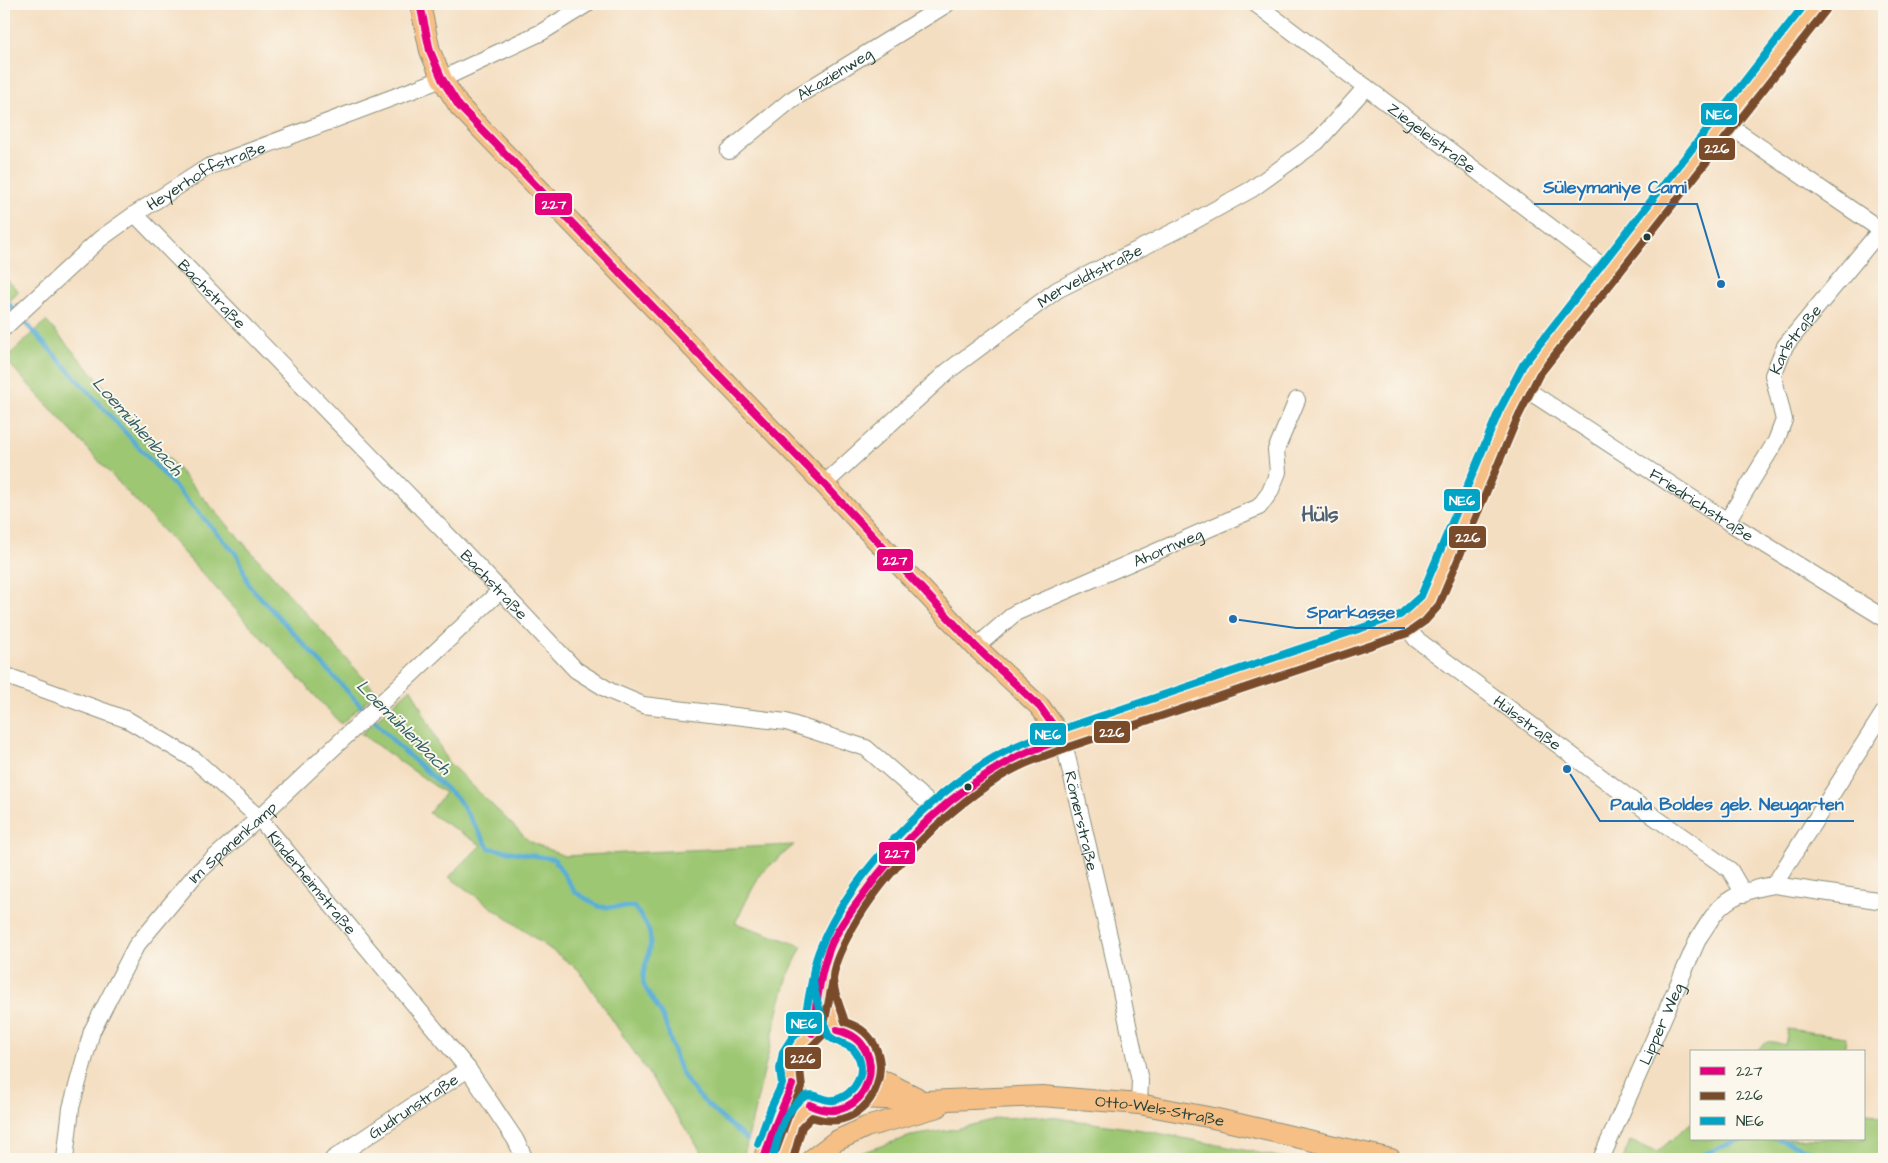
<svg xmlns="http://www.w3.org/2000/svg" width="1888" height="1163" font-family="'Architects Daughter',sans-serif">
<rect width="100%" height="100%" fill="#fbf7ec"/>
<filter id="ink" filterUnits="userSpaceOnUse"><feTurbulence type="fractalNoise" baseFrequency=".02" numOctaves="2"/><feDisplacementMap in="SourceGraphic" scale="10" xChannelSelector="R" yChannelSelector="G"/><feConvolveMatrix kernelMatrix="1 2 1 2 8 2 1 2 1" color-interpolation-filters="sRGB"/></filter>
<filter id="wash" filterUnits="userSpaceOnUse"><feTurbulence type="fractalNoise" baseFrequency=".0096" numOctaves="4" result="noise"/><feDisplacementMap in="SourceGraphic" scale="20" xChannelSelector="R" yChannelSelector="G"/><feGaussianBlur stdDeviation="1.12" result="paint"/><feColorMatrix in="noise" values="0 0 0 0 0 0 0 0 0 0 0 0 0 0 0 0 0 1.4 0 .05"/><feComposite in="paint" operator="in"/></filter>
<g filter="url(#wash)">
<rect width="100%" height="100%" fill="#f4dec1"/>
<g fill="#9ec773" stroke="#5e8254">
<polygon points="4,276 19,292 4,306"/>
<polygon points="46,321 376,692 341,724 5,359"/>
<polygon points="411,688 447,761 529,841 564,856 794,845 760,874 735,923 802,946 788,976 781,1000 743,1159 706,1159 578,969 449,877 481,845 429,813 445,793 361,734"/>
<path d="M1788,1029l58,8 -2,15h-88c11,-14 14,-11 29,-7z"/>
<polygon points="1864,1111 1884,1118 1884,1159 1623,1159 1630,1141 1657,1152 1692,1122 1692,1139 1864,1139"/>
<polygon points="1044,1116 1142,1130 1289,1159 851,1159 857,1154 911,1136 956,1129 999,1118"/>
</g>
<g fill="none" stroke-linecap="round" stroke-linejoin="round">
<g stroke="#59aed5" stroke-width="4.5">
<polyline points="4,298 16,312"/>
<path d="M21,318l217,238 11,29 150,162 59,52 31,49 65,11 21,33 25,15h34c19,24 20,31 11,59 -1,6 -3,13 -1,19 5,11 14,21 19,33 8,18 10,40 20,57 12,23 45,47 64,65"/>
<polyline points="1778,1139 1817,1153 1841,1156 1849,1159"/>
<polyline points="1041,1159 1062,1159"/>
<polyline points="1699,1159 1707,1153 1742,1139"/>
</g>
</g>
</g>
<g filter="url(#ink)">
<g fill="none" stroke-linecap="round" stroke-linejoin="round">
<g stroke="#8a8e7a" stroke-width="18">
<g id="minor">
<path id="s1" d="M1256,4l353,267"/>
<polyline points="1725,123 1884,232"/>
<path id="s2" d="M729,151l62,-51 156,-96"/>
<path id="s3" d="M135,214l334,343 107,113 34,21 33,14 143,17 80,26 72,63"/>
<path id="s4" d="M4,328l96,-89 35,-25 73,-47 234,-88 100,-47 45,-28"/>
<path id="s5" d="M1521,386l206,135 157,97"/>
<path id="s6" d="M824,484l124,-113 109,-81 130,-65 65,-36 65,-47 49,-55"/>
<path id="s7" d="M1727,521l49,-80 8,-21 -11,-45 12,-29 99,-120"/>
<path id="s8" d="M1405,624l11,15 240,179 74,52 14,24"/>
<path id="s9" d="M976,647l39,-34 244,-106 11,-15 8,-20 -2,-22 21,-50"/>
<path id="s10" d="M4,675l124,45 67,40 64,58 209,251 47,70 10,20"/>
<path id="s11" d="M1063,739l49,210 28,132 -1,23"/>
<polyline points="1774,885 1884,712"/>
<path id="s12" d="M65,1159l6,-51 21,-77 44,-85 60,-72 63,-56 242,-228"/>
<path id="s13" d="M333,1159l135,-90"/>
<path id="s14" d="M1601,1159l98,-222c6,-8 11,-18 18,-26 13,-16 37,-23 57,-26l110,16"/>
</g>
</g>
<g stroke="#8a8e7a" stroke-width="22">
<g id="major">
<polyline points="420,4 430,51 442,79 459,106 824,484 976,647 1040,707 1063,739"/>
<polyline points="824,981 837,1030"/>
<circle cx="830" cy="1070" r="41"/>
<path d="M812,1033c5,-27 7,-58 18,-85 6,-15 16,-28 25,-42 39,-59 93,-111 156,-146 16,-9 35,-14 52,-21l342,-115 13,-10 12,-13 78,-186 23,-45 287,-366"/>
<polyline points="871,1075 916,1097"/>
<path id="s15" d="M860,1098l65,3 117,-5 97,8 74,14 178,41"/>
<path d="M764,1159c6,-26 17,-49 28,-74"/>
<polyline points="783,1159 791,1128 794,1121 810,1105"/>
<polyline points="812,1159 836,1141 866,1127 938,1107"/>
</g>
</g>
<use href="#minor" stroke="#fff" stroke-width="16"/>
<use href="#major" stroke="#f5bf86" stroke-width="20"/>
<g stroke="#fbf7ec" stroke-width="11">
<g id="bus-1">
<polyline points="420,4 430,51 442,79 459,106 824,484 976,647 1040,707 1063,739"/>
<path d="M812,1033c5,-29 7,-58 18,-86 7,-17 19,-33 30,-48 40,-57 92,-107 153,-140 16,-9 34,-14 50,-20"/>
<path d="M810,1105c57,27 87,-61 27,-75"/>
<polyline points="764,1159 773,1131 792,1085"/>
</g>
</g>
<g stroke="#fbf7ec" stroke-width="11">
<g id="bus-2">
<polyline points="776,1150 788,1117 802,1087 800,1069 802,1059 807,1051 822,1036 835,969"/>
<path d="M793,1159l9,-32 10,-10c65,23 97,-76 33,-95 -4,-14 -12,-30 -12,-44 0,-12 7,-26 12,-36 30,-61 95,-127 152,-163 21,-14 45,-22 69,-31l342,-115 17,-12 14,-16 78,-186 22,-44 287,-365"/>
</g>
</g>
<g stroke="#fbf7ec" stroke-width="11">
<g id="bus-3">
<polyline points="758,1144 770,1110 782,1084 780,1069 783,1052 792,1038 803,1028 815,965"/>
<path d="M773,1157c6,-23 10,-46 31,-60 9,-6 20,5 30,3 22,-4 36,-31 20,-50 -8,-8 -20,-7 -26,-15 -5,-17 -16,-43 -15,-59 1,-15 8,-30 14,-43 32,-66 102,-136 163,-173 22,-14 46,-22 70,-30l340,-115 21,-19 78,-185 24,-46 282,-361"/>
</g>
</g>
<use href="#bus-1" stroke="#e5007d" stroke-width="8"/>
<use href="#bus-2" stroke="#7a4b2a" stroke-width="8"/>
<use href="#bus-3" stroke="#02a4c6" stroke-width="8"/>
</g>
</g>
<g fill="#1f3d34" stroke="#fbf7ec" stroke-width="2">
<circle cx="1647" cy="237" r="4.5"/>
<circle cx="968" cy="787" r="4.5"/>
</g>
<g text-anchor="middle" stroke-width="4" stroke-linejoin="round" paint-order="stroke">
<g font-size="16" fill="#1f3d34" stroke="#fbf7ec">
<text dy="6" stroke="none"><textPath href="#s2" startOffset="131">Akazienweg</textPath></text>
<text dy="6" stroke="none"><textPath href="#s1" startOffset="221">Ziegeleistraße</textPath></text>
<text dy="6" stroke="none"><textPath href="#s4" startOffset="255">Heyerhoffstraße</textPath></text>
<text dy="6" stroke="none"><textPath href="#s6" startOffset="339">Merveldtstraße</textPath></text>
<text dy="6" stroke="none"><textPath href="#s3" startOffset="111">Bachstraße</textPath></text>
<text dy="6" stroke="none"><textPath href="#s7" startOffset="205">Karlstraße</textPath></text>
<text dy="6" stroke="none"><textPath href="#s5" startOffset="216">Friedrichstraße</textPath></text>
<text dy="6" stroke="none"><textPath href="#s9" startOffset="218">Ahornweg</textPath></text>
<text dy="6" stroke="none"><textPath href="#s3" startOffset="516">Bachstraße</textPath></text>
<text dy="6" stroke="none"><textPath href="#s8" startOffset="158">Hülsstraße</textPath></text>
<text dy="6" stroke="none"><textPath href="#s11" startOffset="84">Römerstraße</textPath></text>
<text dy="6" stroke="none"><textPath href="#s12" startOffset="369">Im Spanenkamp</textPath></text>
<text dy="6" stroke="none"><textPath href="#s10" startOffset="380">Kinderheimstraße</textPath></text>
<text dy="6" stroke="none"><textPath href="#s14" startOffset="148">Lipper Weg</textPath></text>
<text dy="6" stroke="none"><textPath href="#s13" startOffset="96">Gudrunstraße</textPath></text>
<text dy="6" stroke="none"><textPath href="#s15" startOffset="301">Otto-Wels-Straße</textPath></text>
</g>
<g font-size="18" font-style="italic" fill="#305f64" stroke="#fbf7ec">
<text transform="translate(138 426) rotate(48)" y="6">Loemühlenbach</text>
<text transform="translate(404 727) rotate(45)" y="6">Loemühlenbach</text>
</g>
<g font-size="21" font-weight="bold" fill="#505f72" stroke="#fbf7ec">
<text x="1320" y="521">Hüls</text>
</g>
</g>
<path fill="none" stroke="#1f6fb2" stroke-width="2" d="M1721 284L1697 204H1534M1233 619L1296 628H1405M1567 769L1600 821H1854"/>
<g fill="#1f6fb2" stroke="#fbf7ec" stroke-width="2">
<circle cx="1721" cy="284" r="5"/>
<circle cx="1233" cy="619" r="5"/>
<circle cx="1567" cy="769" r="5"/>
</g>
<g font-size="18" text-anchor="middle" font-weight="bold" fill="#1f6fb2" stroke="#fbf7ec" stroke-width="4" stroke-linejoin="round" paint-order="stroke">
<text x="1615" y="193">Süleymaniye Cami</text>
<text x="1351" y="618">Sparkasse</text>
<text x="1727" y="810">Paula Boldes geb. Neugarten</text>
</g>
<g stroke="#fbf7ec" stroke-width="2">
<rect x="1700" y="102" width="38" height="24" rx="5" fill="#02a4c6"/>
<rect x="1698" y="137" width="38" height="24" rx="5" fill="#7a4b2a"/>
<rect x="534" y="192" width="39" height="24" rx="5" fill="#e5007d"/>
<rect x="1443" y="488" width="38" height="24" rx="5" fill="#02a4c6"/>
<rect x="1448" y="525" width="39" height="24" rx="5" fill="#7a4b2a"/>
<rect x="876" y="548" width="38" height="24" rx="5" fill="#e5007d"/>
<rect x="1093" y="720" width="38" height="24" rx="5" fill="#7a4b2a"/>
<rect x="1029" y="722" width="38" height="24" rx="5" fill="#02a4c6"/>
<rect x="878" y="841" width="38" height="24" rx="5" fill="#e5007d"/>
<rect x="785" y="1011" width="38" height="24" rx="5" fill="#02a4c6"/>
<rect x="784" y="1046" width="38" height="24" rx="5" fill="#7a4b2a"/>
</g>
<g font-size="14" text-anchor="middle" font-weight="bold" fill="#fff">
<text x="1719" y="119">NE6</text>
<text x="1717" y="153">226</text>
<text x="554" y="209">227</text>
<text x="1462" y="505">NE6</text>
<text x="1468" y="542">226</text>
<text x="895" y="565">227</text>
<text x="1112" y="737">226</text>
<text x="1048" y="739">NE6</text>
<text x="897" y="858">227</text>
<text x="804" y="1028">NE6</text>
<text x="803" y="1063">226</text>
</g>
<rect width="1888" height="1163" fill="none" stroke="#fbf7ec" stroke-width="20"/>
<rect x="1690" y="1050" width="175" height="90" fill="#fbf7ec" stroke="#a3ada2"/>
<rect x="1700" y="1067" width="25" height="8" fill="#e5007d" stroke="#a3ada2"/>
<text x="1736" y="1076" font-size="15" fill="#1f3d34">227</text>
<rect x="1700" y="1092" width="25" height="8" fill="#7a4b2a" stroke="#a3ada2"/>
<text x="1736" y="1100" font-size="15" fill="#1f3d34">226</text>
<rect x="1700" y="1117" width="25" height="8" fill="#02a4c6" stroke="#a3ada2"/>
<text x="1736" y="1126" font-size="15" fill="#1f3d34">NE6</text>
</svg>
